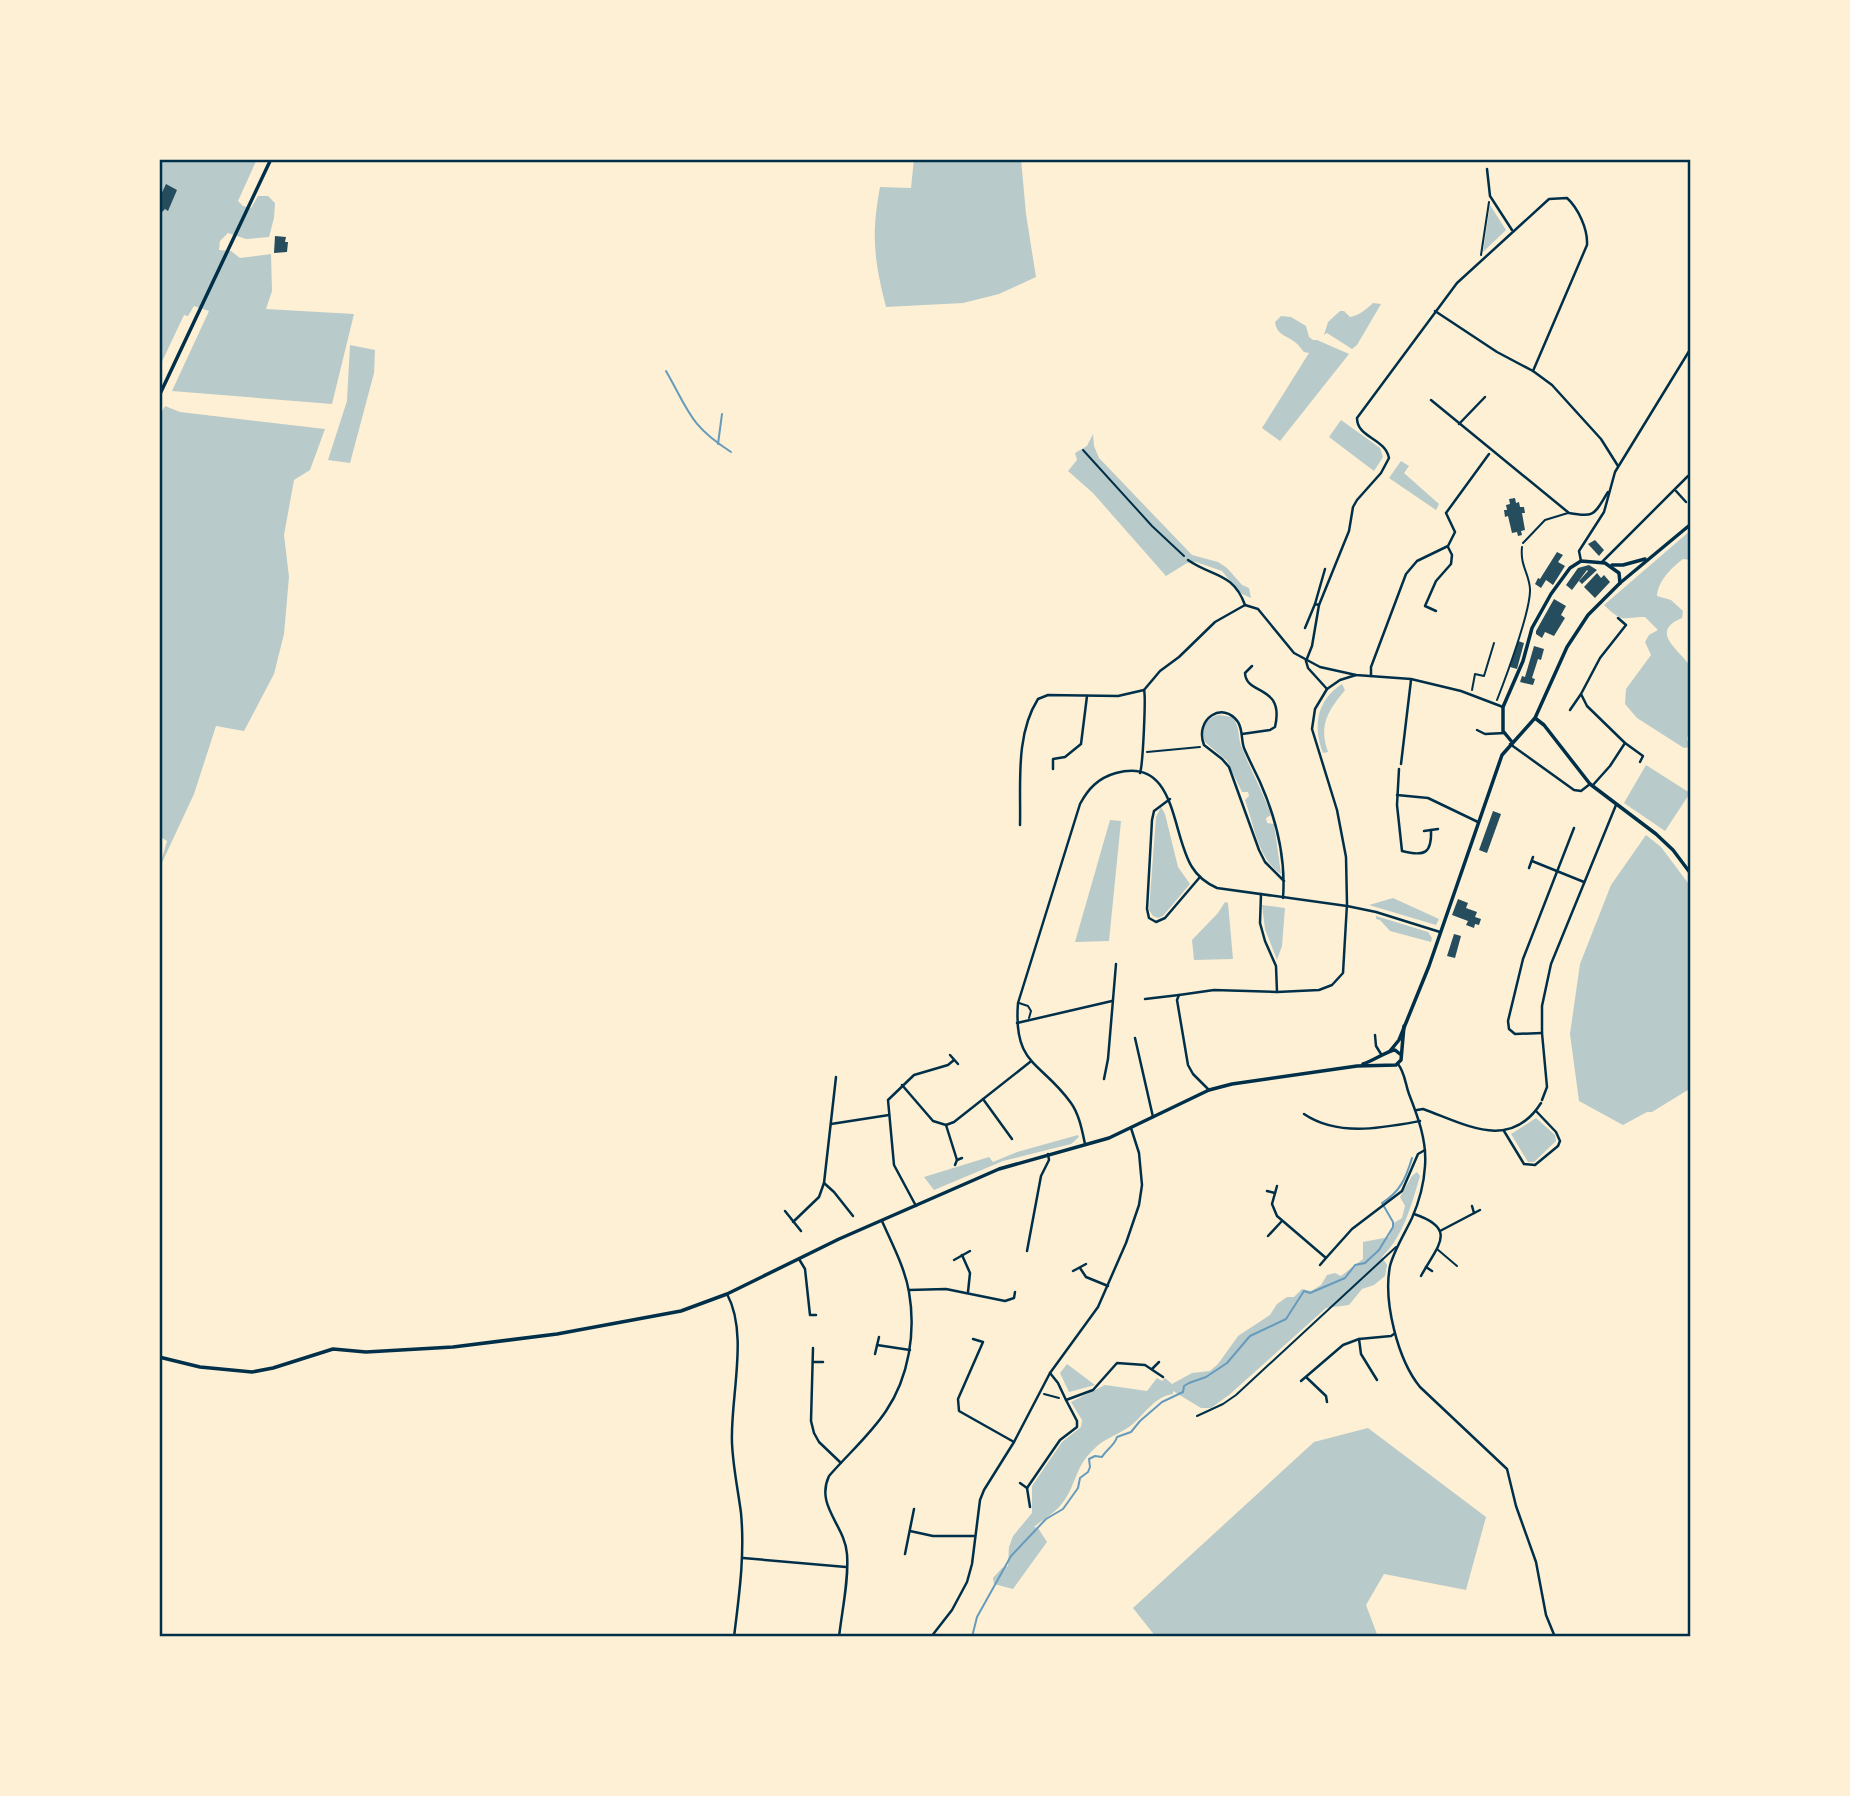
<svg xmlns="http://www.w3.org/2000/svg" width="1850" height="1796" font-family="'Times New Roman',serif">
<rect width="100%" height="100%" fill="#fdf0d5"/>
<g fill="#b9caca">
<polygon points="159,159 257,159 238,201 243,206 251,208 258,196 268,196 275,203 274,218 269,237 246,239 228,233 220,241 219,250 231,251 240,258 271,254 272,291 266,309 354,314 332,404 172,391 209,311 194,306 188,316 184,315 159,368"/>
<path d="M914,159h107l5,55 10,63 -37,17 -36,9 -77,4c-12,-48 -15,-71 -6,-120l31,1z"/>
<polygon points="1490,205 1506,230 1483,252"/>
<path d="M1373,303l8,1 -24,41 -5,4 -25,-16 -3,2 4,-13 12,-11h4l6,6c8,-1 17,-8 23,-14z"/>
<path d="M1281,316l10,1 15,9 3,11 4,3h4l32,14 -69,87 -18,-13 47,-75 -5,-1c-3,-3 -5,-7 -8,-9 -9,-8 -19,-7 -21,-21z"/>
<polygon points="350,345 375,350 374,373 350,463 328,460 347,401"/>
<polygon points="165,406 180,412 325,429 310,470 294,480 284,535 289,577 284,634 274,674 244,731 216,726 194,794 159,869 167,841 159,836 159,417"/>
<polygon points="1341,420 1380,448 1383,457 1374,471 1329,437"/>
<polygon points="1093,434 1094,446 1099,458 1192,555 1218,562 1227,568 1242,585 1249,588 1251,598 1240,593 1222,571 1196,562 1187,563 1166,576 1093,493 1068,471 1077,460 1075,453 1087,446"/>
<polygon points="1401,461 1409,466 1404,473 1439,504 1436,510 1389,478"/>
<path d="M1691,530v30l-8,-1c-12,9 -25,22 -26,37l14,4 12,11 -1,7c-37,15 5,36 9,51 3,12 0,46 0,60l-4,9 2,9 -5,1 -47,-30 -12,-14 1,-15 25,-34 -6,-13 4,-7 9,-5 -13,-13c-24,0 -21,7 -41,-12z"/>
<path d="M1342,684l3,6c-16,20 -27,34 -17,62l-5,1c-10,-27 -7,-52 19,-69z"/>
<path d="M1219,715l13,2c9,11 5,19 10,31 9,23 21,44 29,67l-5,3 1,5 7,1 7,50c-23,-15 -27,-49 -36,-74l4,-4 -1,-4h-6l-15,-31 -22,-19c-5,-13 0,-24 14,-27z"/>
<polygon points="1646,765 1690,793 1665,831 1624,803"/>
<polygon points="1161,807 1165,814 1178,867 1190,884 1163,916 1158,918 1153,916 1149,910 1156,817"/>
<polygon points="1110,820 1121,821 1109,941 1075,942"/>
<polygon points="1646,835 1661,847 1691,887 1691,1088 1652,1112 1647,1112 1623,1125 1579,1101 1570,1034 1580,964 1611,885"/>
<polygon points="1393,898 1439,919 1436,925 1369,905"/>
<polygon points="1225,902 1228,903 1233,959 1194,960 1192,940 1218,913"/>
<polygon points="1262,905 1285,908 1282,946 1277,960 1265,929"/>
<polygon points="1376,916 1428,932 1432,938 1431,942 1390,931 1380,920 1376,919"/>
<polygon points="1536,1118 1555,1135 1556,1141 1534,1162 1528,1162 1511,1134"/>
<polygon points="1078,1135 1079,1137 1071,1144 1003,1161 934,1190 924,1177 989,1157 993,1162 1017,1152"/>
<path d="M1417,1172l3,4c-9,30 -16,59 -38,81l5,8 -2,11 -11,9 -12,4 -13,16 -23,3 -97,87 -18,13h-10l-28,-17v3c-18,3 -26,17 -39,29 -12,11 -29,14 -41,27 -19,18 -17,38 -33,56 -7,8 -18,14 -26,21l4,1 9,14 -34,47 -19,-5 -1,-6 9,-10 6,-2 1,-19 4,-11 19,-23v-27l30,-44 19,-15 1,-7 -11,-18 34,-17 42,6 10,-13 5,3 3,-3 7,6 20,-11 18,-2 8,-7 20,-28 32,-21 7,-11 10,-7h7l8,-8 9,2 10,-6 6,-10 8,-2 6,3 22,-17v-17l26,-5 5,-14 8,-5 3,-12 -5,-9 12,-21z"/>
<polygon points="1067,1364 1095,1385 1069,1392 1060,1373"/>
<polygon points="1368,1428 1486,1517 1466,1590 1384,1574 1366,1605 1378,1637 1156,1637 1133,1608 1314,1442"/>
</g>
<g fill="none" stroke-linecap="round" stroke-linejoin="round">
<g stroke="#669bbc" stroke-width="2">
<path d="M666,371c23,40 23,54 65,81"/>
<polyline points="718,444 722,414"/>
<path d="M972,1637l5,-20 34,-61 35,-37 17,-10 15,-21 2,-10 8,-6 2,-5 -1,-8 6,-3 7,1c4,-7 13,-12 15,-20l14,-5 9,-11 22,-19 21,-10 1,-6 5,-3 17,-6 21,-14 23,-27 36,-17 18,-28 6,2 35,-15 10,-13 10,-2 14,-13 14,-23v-5l-11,-19c18,-11 24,-25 30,-45"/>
</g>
</g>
<g fill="#264d5e">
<polygon points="166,184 177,190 168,211 165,209 159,215 159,199"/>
<polygon points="275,236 286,237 285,242 288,242 287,252 274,253"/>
<polygon points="1515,498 1516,503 1519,502 1520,507 1524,507 1525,513 1522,513 1525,530 1521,531 1522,535 1518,536 1517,532 1512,533 1508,516 1505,517 1504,510 1507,510 1506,505 1510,504 1509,499"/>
<polygon points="1595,540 1604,550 1599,556 1588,544"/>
<polygon points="1557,552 1563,555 1558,562 1565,566 1553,585 1546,580 1541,588 1535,584 1538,578 1540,579"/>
<polygon points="1589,565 1597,570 1582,584 1579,581 1588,571 1587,570 1572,590 1566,585 1578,568"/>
<polygon points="1597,573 1601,578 1604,575 1610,582 1595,598 1584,587"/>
<polygon points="1554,599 1566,606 1561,615 1565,618 1554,636 1545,632 1542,638 1536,634 1536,631"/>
<polygon points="1518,641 1524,643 1517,669 1510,667"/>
<polygon points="1534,646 1544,649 1541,660 1538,659 1532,678 1535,679 1533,685 1520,682 1522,676 1525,677"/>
<polygon points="1493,811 1501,814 1487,853 1479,850"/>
<polygon points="1458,899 1468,903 1466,908 1477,912 1475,917 1481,919 1479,925 1475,924 1474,928 1466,925 1468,921 1452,915"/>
<polygon points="1454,934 1461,936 1455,958 1447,956"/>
</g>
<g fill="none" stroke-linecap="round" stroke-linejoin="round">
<g stroke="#003049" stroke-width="2">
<polyline points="1481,255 1489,202"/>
<polyline points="1083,450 1152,526 1184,556"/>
<polyline points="1472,690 1475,674 1484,676 1494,643"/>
<path d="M1497,700c9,-23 34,-90 33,-111 -1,-16 -10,-23 -8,-42"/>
<polyline points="1147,752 1200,747"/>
<polyline points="1044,1394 1059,1398"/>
</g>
<g stroke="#003049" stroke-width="2">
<polyline points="1523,543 1545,520 1568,513"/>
<polyline points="1019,1003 1028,1006 1031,1011 1029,1018"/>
<polyline points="1437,1249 1457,1266"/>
<polyline points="1197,1416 1223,1404 1236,1395 1396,1247"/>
</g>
<g stroke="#003049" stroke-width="2.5">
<polyline points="1487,169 1490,196 1512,230"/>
<polyline points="1435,311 1497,352 1533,371 1552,385 1601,439 1618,466"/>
<path d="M1431,400l138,113c27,5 25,1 39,-21"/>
<polyline points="1459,424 1485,397"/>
<polyline points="1676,491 1686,502"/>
<path d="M1188,560c24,17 45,12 57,45"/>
<polyline points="1581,561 1579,551 1604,512 1615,472 1691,348"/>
<polyline points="1602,562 1688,476"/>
<polyline points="1319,605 1315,604 1325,569"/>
<polyline points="1436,611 1425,606 1436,581 1451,564 1452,555 1448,547"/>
<polyline points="1305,628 1315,604"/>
<path d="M1306,661l6,-15 7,-41 30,-74 4,-24 4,-7 24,-27 8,-15c-4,-20 -32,-20 -32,-40l100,-135 92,-84 18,-1c11,10 21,31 20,47l-54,126"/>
<polyline points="1306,661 1308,668 1327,689"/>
<polyline points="1371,676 1371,667 1406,574 1417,561 1448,546 1455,532 1446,513 1489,454"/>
<polyline points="1570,710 1581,694"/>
<polyline points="1477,730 1485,734 1505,733"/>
<path d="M1242,734l28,-4 5,-3c10,-43 -29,-31 -30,-54l7,-7"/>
<polyline points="1625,743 1643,756 1640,762"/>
<polyline points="1510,744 1574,790 1581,791 1590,784"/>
<polyline points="1401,764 1411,680"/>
<polyline points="1053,769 1053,759 1065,757 1081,744 1087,696"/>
<path d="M1399,769l-2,36 5,46c23,6 30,2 29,-21"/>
<path d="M1140,773c3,-8 6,-77 4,-83l16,-19 19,-14 36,-35 30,-17 13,4 36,44 26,14 36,8 55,4 50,12 42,16"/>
<polyline points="1593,785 1610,766 1625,743 1587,706 1581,694 1600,658 1626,625 1618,618"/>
<polyline points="1397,795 1428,798 1478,822"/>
<polyline points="1170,799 1154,811 1152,820 1147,909 1149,918 1156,922 1165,918 1200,877"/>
<path d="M1020,825c1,-40 -5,-90 18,-126l10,-4 70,1 26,-6"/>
<polyline points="1424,831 1438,829"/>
<polyline points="1532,861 1584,882"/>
<polyline points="1529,868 1533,857"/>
<polyline points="1261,894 1260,923 1265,941 1276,966 1277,992"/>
<path d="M1283,898c3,-40 -7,-80 -23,-116 -5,-11 -11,-22 -16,-34 -3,-8 -1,-18 -6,-26 -15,-22 -44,-3 -34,23l18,14 7,8 30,83 6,12 19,19"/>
<polyline points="1145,999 1179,995"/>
<polyline points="1017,1023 1112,1001"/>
<polyline points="1542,1033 1515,1034 1509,1029 1508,1021 1523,959 1574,828"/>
<polyline points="1375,1035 1376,1046 1381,1054"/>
<polyline points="1135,1038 1153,1117"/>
<polyline points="950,1055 958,1064"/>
<path d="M1398,1064c7,9 7,19 11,30 9,23 18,47 16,72 -1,17 -6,36 -13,52 -7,15 -18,32 -22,48 -7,36 8,94 30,121l87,82 9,37 20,56 10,53 9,22"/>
<polyline points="1104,1079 1108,1059 1116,964"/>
<polyline points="902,1085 933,1121 946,1125 954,1122 1030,1062"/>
<polyline points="1209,1090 1193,1074 1188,1065 1177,1000 1179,995 1214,990 1277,992 1319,990 1332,985 1343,973 1347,904 1346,857 1337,810 1312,729 1315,709 1327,689 1340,680 1356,675"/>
<polyline points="983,1099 1012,1139"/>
<polyline points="1542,1100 1547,1087 1542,1033 1542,1006 1551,964 1616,805"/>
<path d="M1417,1110l6,-1c42,15 87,43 118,-6"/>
<path d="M1304,1114c34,23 78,14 116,7"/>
<polyline points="831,1124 889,1115"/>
<polyline points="946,1125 957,1160"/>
<polyline points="1504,1131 1524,1164 1535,1165 1558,1146 1560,1141 1556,1132 1536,1111"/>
<path d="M1085,1144c-3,-14 -6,-30 -14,-41 -30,-42 -58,-37 -53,-100l62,-199c8,-15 18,-26 36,-31 61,-17 55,61 76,94 6,10 14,16 25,21l130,18 29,6 64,20"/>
<polyline points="955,1165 957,1160 962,1158"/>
<polyline points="824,1183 834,1192 853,1216"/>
<polyline points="1277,1186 1272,1204 1277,1216 1326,1258 1352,1229 1402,1191 1418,1154 1425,1150"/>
<polyline points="1267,1191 1275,1193"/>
<polyline points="916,1206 894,1165 888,1100 914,1075 948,1065 954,1060"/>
<polyline points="1472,1206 1474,1213"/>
<polyline points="785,1211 801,1231"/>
<path d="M1414,1214c45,15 23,32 7,62"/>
<polyline points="793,1222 819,1197 824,1183 836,1077"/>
<polyline points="1440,1231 1480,1210"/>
<polyline points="1268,1236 1281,1222"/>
<polyline points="1027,1251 1041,1176 1049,1160 1048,1154"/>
<polyline points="962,1255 970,1273 968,1292"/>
<polyline points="799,1259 805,1269 810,1315 816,1315"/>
<polyline points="954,1260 970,1251"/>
<polyline points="1320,1265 1326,1258"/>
<polyline points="1426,1267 1432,1271"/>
<polyline points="1080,1268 1086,1277 1108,1286"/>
<polyline points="1073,1271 1086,1264"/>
<polyline points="909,1290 946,1289 1005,1301 1014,1298 1015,1292"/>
<path d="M727,1294c22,40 3,104 5,149 1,24 6,47 9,70 4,42 -2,83 -7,124"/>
<polyline points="973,1339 983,1342 958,1399 959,1411 1014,1442"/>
<polyline points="1359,1339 1361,1354 1377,1380"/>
<polyline points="877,1345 910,1350"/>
<polyline points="813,1348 811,1421 814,1433 819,1442 841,1463"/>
<polyline points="875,1354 879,1337"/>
<polyline points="813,1362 823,1362"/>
<polyline points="1152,1369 1159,1362"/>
<polyline points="1050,1373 1058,1383 1066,1400 1093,1390 1117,1363 1145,1365 1163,1377"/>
<polyline points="1306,1377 1326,1396 1327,1402"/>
<polyline points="1301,1381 1343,1345 1359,1339 1391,1336 1394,1334"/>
<polyline points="1020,1483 1027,1488 1030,1507"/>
<polyline points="1027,1488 1060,1440 1077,1427 1077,1421 1066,1400"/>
<polyline points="910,1531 933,1536 974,1536"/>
<polyline points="905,1554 914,1509"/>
<polyline points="743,1558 846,1567"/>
<path d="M839,1637c3,-27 10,-57 8,-83 -2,-29 -32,-48 -18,-78 19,-22 41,-41 57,-65 23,-34 30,-79 23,-119 -4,-24 -17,-48 -27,-71"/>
<polyline points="931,1637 952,1610 967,1582 972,1564 980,1500 984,1490 1014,1442 1050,1373 1098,1307 1126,1243 1139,1205 1142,1185 1139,1153 1131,1128"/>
</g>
<g stroke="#003049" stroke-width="3.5">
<polyline points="159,396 271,159"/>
<polyline points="1612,565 1623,565 1645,559"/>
<polyline points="1535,718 1544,725 1590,784 1656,834 1673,850 1691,874"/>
<polyline points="1512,742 1503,731 1503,707 1523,661 1532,628 1551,594 1570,568 1581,561 1605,563 1619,573 1620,583"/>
<polyline points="1390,1051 1399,1040 1429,966 1502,755 1535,718 1567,647 1588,615 1620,583 1691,524"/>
<path d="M1363,1064c10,-3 24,-13 32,-14l5,4"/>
<polyline points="159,1357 200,1367 252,1372 273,1368 333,1349 366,1352 453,1347 557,1334 681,1311 727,1294 839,1239 999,1169 1109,1138 1209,1090 1232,1084 1357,1066 1396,1065 1401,1060 1404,1026"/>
</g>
</g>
<rect width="1850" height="1796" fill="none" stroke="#fdf0d5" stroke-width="322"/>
<rect x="161" y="161" width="1528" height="1474" fill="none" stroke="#003049" stroke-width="2.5"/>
</svg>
